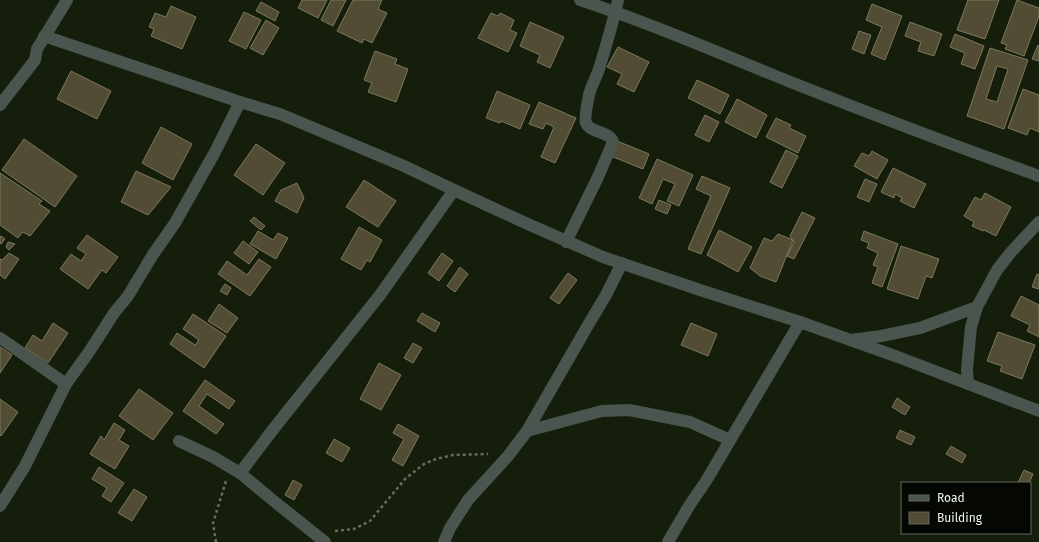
<svg xmlns="http://www.w3.org/2000/svg" width="1039" height="542" font-family="'Fira Sans',sans-serif">
<rect width="100%" height="100%" fill="#141e0a"/>
<g fill="#514c33" stroke="#7d785d" fill-rule="evenodd">
<polygon points="302,0 327,0 318,18 298,8"/>
<polygon points="331,0 346,0 333,26 321,20"/>
<polygon points="353,0 382,0 378,9 387,13 372,43 364,39 362,43 337,31"/>
<polygon points="968,0 999,0 985,39 957,30"/>
<polygon points="1017,0 1039,8 1039,16 1024,56 1005,49 1007,45 1001,43"/>
<polygon points="261,2 279,12 275,21 256,11"/>
<polygon points="872,4 902,16 885,60 871,54 882,27 866,20"/>
<polygon points="171,6 196,17 182,49 151,36 154,29 149,27 155,13 166,17"/>
<polygon points="244,12 261,20 246,49 229,41"/>
<polygon points="491,13 498,16 500,13 514,20 510,30 517,33 508,52 478,38"/>
<polygon points="266,20 279,28 263,55 250,48"/>
<polygon points="530,22 564,37 550,68 537,62 540,55 520,46"/>
<polygon points="910,22 942,34 934,56 918,51 921,42 905,36"/>
<polygon points="859,31 871,35 864,54 852,49"/>
<polygon points="955,34 984,46 975,69 961,64 965,53 950,47"/>
<polygon points="1038,45 1039,46 1039,61 1032,59"/>
<polygon points="618,47 649,62 634,92 617,84 622,74 607,67"/>
<path d="M990,48l38,12 -24,69 -37,-13zM997,66l11,3 -11,33 -11,-3z"/>
<polygon points="375,51 397,59 395,64 408,69 396,102 368,92 372,83 364,80"/>
<polygon points="71,71 111,91 97,119 57,99"/>
<polygon points="697,80 729,95 720,114 688,98"/>
<polygon points="1023,89 1039,95 1039,132 1030,128 1027,135 1008,128"/>
<polygon points="497,91 530,105 520,129 501,121 500,123 486,118"/>
<polygon points="737,99 767,115 756,138 725,122"/>
<polygon points="539,102 576,118 555,163 541,157 554,127 546,123 543,129 529,124"/>
<polygon points="705,115 719,122 709,142 695,135"/>
<polygon points="776,118 791,125 789,128 806,136 798,153 766,137"/>
<polygon points="161,127 192,144 173,180 142,163"/>
<polygon points="24,139 77,176 55,207 2,170"/>
<polygon points="617,141 649,154 643,169 611,156"/>
<polygon points="256,144 285,163 263,195 234,175"/>
<polygon points="786,150 798,156 782,188 770,182"/>
<polygon points="872,151 888,160 877,179 854,166 862,153 869,156"/>
<polygon points="657,159 693,175 679,206 667,201 675,184 663,179 652,204 639,198"/>
<polygon points="893,168 926,184 914,208 900,201 902,198 895,194 894,198 881,192"/>
<polygon points="136,171 171,187 148,215 121,202"/>
<polygon points="0,173 42,201 39,204 50,211 30,236 23,232 18,238 0,225"/>
<polygon points="702,176 730,188 701,254 688,249 711,196 696,189"/>
<polygon points="865,179 877,184 869,202 857,197"/>
<polygon points="364,180 396,201 378,227 346,207"/>
<polygon points="297,183 304,198 297,213 275,201 281,190"/>
<polygon points="985,193 1011,207 996,236 984,230 983,231 972,226 974,222 964,216 975,197 981,200"/>
<polygon points="659,200 671,205 667,214 655,209"/>
<polygon points="802,212 815,218 794,259 787,256 794,242 790,236"/>
<polygon points="254,217 265,226 261,230 250,221"/>
<polygon points="359,227 382,240 370,262 367,260 361,270 341,259"/>
<polygon points="719,230 752,247 738,272 707,255"/>
<polygon points="258,231 273,240 278,233 288,238 276,259 250,244"/>
<polygon points="864,231 898,244 882,287 872,283 878,267 873,265 878,253 867,248 869,243 861,240"/>
<polygon points="778,234 793,240 776,282 760,276 750,268 764,238 772,241"/>
<polygon points="87,235 118,257 106,273 102,270 88,289 60,269 71,254 81,261 86,254 77,248"/>
<polygon points="1,236 5,239 1,244 0,243 0,237"/>
<polygon points="243,241 258,252 249,264 234,253"/>
<polygon points="8,242 15,244 9,250 6,247"/>
<polygon points="901,246 939,259 932,278 926,276 918,299 887,289"/>
<polygon points="9,253 19,259 5,279 0,275 0,259 2,260"/>
<polygon points="442,253 453,261 439,281 428,273"/>
<polygon points="259,259 271,267 250,296 218,274 227,261 247,275"/>
<polygon points="460,267 468,274 455,292 447,286"/>
<polygon points="568,273 577,280 559,304 550,298"/>
<polygon points="1037,274 1039,275 1039,289 1032,287"/>
<polygon points="225,284 231,288 227,295 220,291"/>
<polygon points="1021,296 1039,305 1039,337 1027,331 1030,325 1011,316"/>
<polygon points="219,304 238,318 227,333 208,321"/>
<polygon points="422,313 440,323 435,332 417,321"/>
<polygon points="193,314 226,336 204,368 170,344 177,333 195,345 199,340 183,329"/>
<polygon points="53,323 68,333 48,363 25,348 33,335 42,341"/>
<polygon points="691,323 717,334 708,356 681,345"/>
<polygon points="998,332 1035,345 1022,379 1000,371 1002,366 987,361"/>
<polygon points="413,343 422,348 413,363 404,358"/>
<polygon points="0,347 12,355 0,373"/>
<polygon points="379,363 401,375 381,410 360,399"/>
<polygon points="205,380 235,401 229,409 207,394 199,406 224,424 216,434 183,411"/>
<polygon points="139,389 173,413 153,440 119,416"/>
<polygon points="897,398 910,407 905,415 892,407"/>
<polygon points="0,399 18,412 1,436 0,435"/>
<polygon points="114,423 125,430 119,440 129,446 115,469 90,454 101,436 104,440"/>
<polygon points="398,424 419,436 403,466 392,460 404,439 393,433"/>
<polygon points="900,430 915,437 911,445 896,438"/>
<polygon points="334,439 350,448 342,462 326,453"/>
<polygon points="951,446 966,455 962,463 946,454"/>
<polygon points="99,467 124,483 111,502 102,496 107,488 92,479"/>
<polygon points="1024,470 1033,474 1029,483 1018,483"/>
<polygon points="293,480 302,485 294,500 285,495"/>
<polygon points="134,489 147,497 132,521 118,513"/>
</g>
<g fill="none" stroke-linecap="round" stroke-linejoin="round">
<g stroke="#666f5e" stroke-width="2.5" stroke-dasharray="3 3" stroke-linecap="butt">
<polyline points="335,531 354,529 370,521 405,479 424,464 436,459 453,455 488,454"/>
<polyline points="216,542 213,523 226,481"/>
</g>
<g stroke="#49554e" stroke-width="12">
<path d="M580,0c70,23 139,53 208,81 83,33 167,65 251,95"/>
<polyline points="44,36 240,102 280,114 404,166 454,190 530,225 603,257 700,290 800,322 898,357 1039,411"/>
<polyline points="0,105 35,60 37,49 67,0"/>
<path d="M566,242l32,-65 15,-35c-4,-12 -22,-8 -27,-19 -2,-5 2,-22 3,-28 2,-9 7,-17 10,-26 7,-23 14,-46 19,-69"/>
<polyline points="0,338 66,384"/>
<polyline points="851,340 881,336 920,328 977,307"/>
<polyline points="968,384 967,369 971,327 977,307 997,270 1011,252 1039,222"/>
<polyline points="527,431 602,411 629,410 690,422 730,440"/>
<polyline points="179,441 213,457 240,473 275,502 325,542"/>
<polyline points="240,473 275,427 380,295 454,190"/>
<polyline points="0,506 25,466 66,384 89,352 114,313 128,296 152,256 175,223 215,152 240,102"/>
<polyline points="444,542 450,528 468,500 508,456 527,431 591,320 606,295 622,263"/>
<polyline points="668,542 689,506 706,481 800,322"/>
</g>
</g>
<rect x="901" y="482" width="130" height="52" fill="#040702" stroke="#62675e"/>
<rect x="909" y="495" width="20" height="6" fill="#49554e" stroke="#62675e"/>
<text x="937" y="502" font-size="12" fill="#eff6e9">Road</text>
<rect x="909" y="512" width="20" height="12" fill="#514c33" stroke="#62675e"/>
<text x="937" y="522" font-size="12" fill="#eff6e9">Building</text>
</svg>
